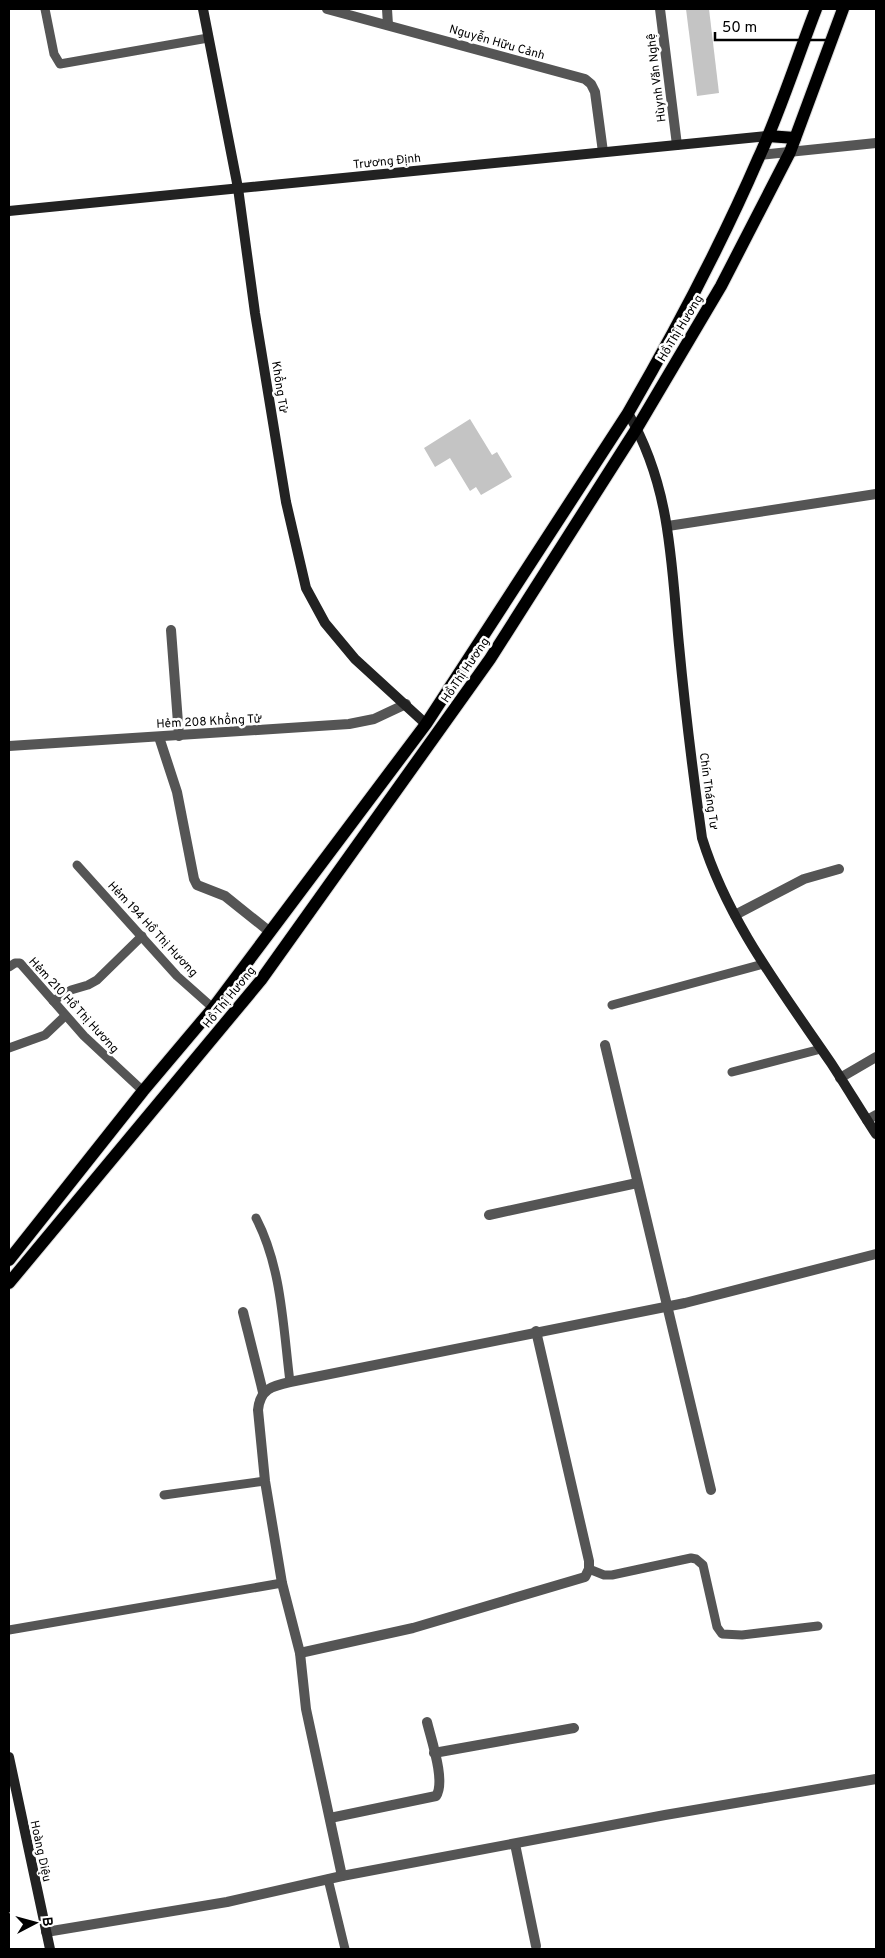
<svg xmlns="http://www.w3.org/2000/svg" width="885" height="1958" font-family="Overpass,sans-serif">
<rect width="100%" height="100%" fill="#fff"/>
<g fill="#c4c4c4">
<polygon points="686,9 709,9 719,93 697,96"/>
<polygon points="470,419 492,455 497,452 512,477 481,495 476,487 470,491 450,458 435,467 424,448"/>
</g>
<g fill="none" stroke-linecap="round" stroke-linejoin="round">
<g stroke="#dbdbdb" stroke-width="14">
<g id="primary">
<polyline points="768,136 795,138"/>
<path d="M9,1260l134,-169 70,-83 213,-284 202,-311c48,-83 93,-168 131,-256 22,-48 38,-99 57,-148"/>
<polyline points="9,1283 261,980 490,659 637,428 721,286 790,152 843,9"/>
</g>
</g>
<g stroke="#555" stroke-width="9">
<polyline points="45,9 54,54 60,64 208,38"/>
<polyline points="77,865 177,976 213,1008"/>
<polyline points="9,967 15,963 20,963 84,1036 143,1091"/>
<polyline points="53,1001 71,990 88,985 97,980 142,936"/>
<polyline points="612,1005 763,964"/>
<polyline points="9,1048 45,1035 65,1016"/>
<polyline points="732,1072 821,1049"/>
<path d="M256,1218c26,50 27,109 34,164"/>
<polyline points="164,1495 265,1481"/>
<polyline points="589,1569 604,1575 612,1575 691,1558 696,1559 703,1565 717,1627 722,1634 742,1635 818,1626"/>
<polyline points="9,1630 282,1583"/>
<polyline points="328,1879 345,1949"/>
</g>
<g stroke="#555" stroke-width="10">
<polyline points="327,9 585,79 591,84 595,92 603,152"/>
<polyline points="387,9 388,25"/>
<polyline points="660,9 677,145"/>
<polyline points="760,155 876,143"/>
<polyline points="668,526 876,494"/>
<polyline points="171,630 179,736"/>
<polyline points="159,737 177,792 194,879 197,885 225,896 270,932"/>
<polyline points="9,746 349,724 374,719 406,704"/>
<polyline points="735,915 804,879 839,869"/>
<polyline points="605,1045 711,1490"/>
<polyline points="840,1078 876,1057"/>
<polyline points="867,1120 876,1115"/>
<polyline points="489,1215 637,1183"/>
<polyline points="243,1312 263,1392"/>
<polyline points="300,1653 413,1628 585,1577 589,1569 589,1561 536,1331"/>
<polyline points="434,1753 574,1728"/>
<path d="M330,1818l106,-22c10,-14 -5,-57 -9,-74"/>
<polyline points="515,1844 536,1946"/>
<path d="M342,1876l-36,-167 -6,-56 -18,-70 -17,-102 -7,-71c2,-21 14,-24 32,-28l395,-79 191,-49"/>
<polyline points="46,1932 227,1902 342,1876 665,1815 876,1779"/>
</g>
<g stroke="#222" stroke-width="10">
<polyline points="203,9 238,188 255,313 286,502 306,588 325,623 355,659 426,724"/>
<polyline points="9,211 768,136"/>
<path d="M628,413c43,74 43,148 51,232 6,64 14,129 23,193 26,84 80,153 129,225 15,23 30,48 45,71"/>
<polyline points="9,1757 50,1949"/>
</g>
<use href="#primary" stroke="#000" stroke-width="12"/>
</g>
<g text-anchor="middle" stroke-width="5" stroke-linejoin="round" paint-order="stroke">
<g font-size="12" fill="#000" stroke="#fff">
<text transform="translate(497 42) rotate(16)" y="4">Nguyễn Hữu Cảnh</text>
<text transform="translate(656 78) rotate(-97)" y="4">Hùynh Văn Nghệ</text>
<text transform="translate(387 161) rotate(-6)" y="4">Trương Định</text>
<text transform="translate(680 328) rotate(-59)" y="4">Hồ Thị Hương</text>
<text transform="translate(280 387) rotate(81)" y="4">Khổng Tử</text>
<text transform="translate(465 670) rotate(-56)" y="4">Hồ Thị Hương</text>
<text transform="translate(209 721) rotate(-3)" y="4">Hẻm 208 Khổng Tử</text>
<text transform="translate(709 791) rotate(82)" y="4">Chín Tháng Tư</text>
<text transform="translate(153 929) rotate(47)" y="4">Hẻm 194 Hồ Thị Hương</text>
<text transform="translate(229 997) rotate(-51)" y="4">Hồ Thị Hương</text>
<text transform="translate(74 1005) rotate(47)" y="4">Hẻm 210 Hồ Thị Hương</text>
<text transform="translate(41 1851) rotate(78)" y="4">Hoàng Diệu</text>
</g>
</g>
<rect width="885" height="1958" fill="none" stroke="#000000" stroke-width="20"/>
<g transform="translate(35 1923) rotate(84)" stroke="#ffffff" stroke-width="4" paint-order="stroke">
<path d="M0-4L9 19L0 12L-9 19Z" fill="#000000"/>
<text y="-8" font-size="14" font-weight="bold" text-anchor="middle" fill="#000000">B</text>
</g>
<path d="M715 32v8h116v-8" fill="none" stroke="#000000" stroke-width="2.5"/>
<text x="722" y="32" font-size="15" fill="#000000" stroke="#ffffff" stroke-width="4" paint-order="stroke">50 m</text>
</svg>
